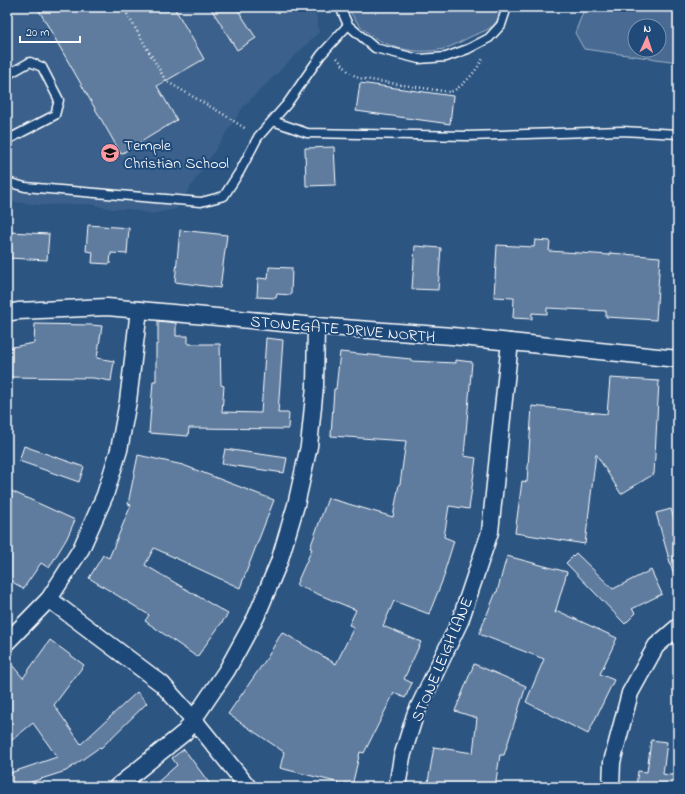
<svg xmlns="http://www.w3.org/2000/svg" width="685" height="794" font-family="'Indie Flower',sans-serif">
<rect width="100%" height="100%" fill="#2c5582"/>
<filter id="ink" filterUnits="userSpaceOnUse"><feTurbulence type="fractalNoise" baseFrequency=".025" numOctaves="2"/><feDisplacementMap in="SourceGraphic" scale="8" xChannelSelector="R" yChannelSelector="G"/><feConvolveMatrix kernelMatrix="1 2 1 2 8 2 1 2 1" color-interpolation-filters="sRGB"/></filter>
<g filter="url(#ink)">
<polygon fill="#3b618b" points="7,7 315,7 319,32 244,106 176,209 152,214 128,209 112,209 90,204 41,205 7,201"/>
<g fill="#486b92" stroke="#a4b5c8" fill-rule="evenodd">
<path d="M348,7h154c-2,5 -3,10 -5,14 -5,9 -19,12 -27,16 -10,5 -20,11 -31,13 -35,6 -77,-9 -91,-43z"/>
<path d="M585,7h93v55l-94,-13 -9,-16zM635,26h24v24h-24z"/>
</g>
<g fill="#5e7c9f" stroke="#fff">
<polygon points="37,7 174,7 204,59 157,86 177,120 121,154"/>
<polygon points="210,7 236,7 256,38 237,50"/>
<polygon points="360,83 453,96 450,124 356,111"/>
<polygon points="334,147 336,185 306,186 305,148"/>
<polygon points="88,225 129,228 127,254 111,253 110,264 92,263 93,252 86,251"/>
<polygon points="180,230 227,235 220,288 175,282"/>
<polygon points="10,232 49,234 47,260 8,258"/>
<polygon points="535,240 550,241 549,251 610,255 610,253 660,257 656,320 606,317 606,311 547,308 547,314 532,313 532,319 513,318 514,298 494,297 497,245 534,247"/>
<polygon points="415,246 441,248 438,290 412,289"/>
<polygon points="269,267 292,268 291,295 277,294 276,298 257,297 258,278 268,279"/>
<polygon points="158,321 176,323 176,336 188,336 188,344 220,344 221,385 224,386 222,412 261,413 266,338 283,340 278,413 289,413 288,429 189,428 188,436 149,433 153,381 156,381 156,344 158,344"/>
<polygon points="35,324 91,325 102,326 97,358 114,361 111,381 93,378 7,377 7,348 34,343"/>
<polygon points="340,352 411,359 411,361 456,363 456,360 472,362 464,456 476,458 469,509 449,506 444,537 454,541 444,573 445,574 429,614 394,601 383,626 421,642 404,679 412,683 405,698 394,693 364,753 360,752 352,786 280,768 284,752 228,714 267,658 282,632 336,664 354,627 349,625 356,610 296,585 312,549 310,548 328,498 393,517 399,484 400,484 406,441 331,436 334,389 336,389"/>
<polygon points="610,378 659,381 654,474 621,494 596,454 585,544 515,533 522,481 527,482 532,406 607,414"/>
<polygon points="24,446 84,467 79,482 19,461"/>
<polygon points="225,449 287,458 284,473 222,464"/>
<polygon points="138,455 183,465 274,500 240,588 154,548 145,565 228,614 197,657 145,621 149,615 89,578 103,555 109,558 131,505 128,504"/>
<polygon points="7,489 75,520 67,538 49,568 41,563 23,589 7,578"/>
<polygon points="671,509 678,533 678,572 673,573 656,513"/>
<polygon points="576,553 613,589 651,570 662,594 632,609 636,613 625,624 566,563"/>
<polygon points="507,556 567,572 555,613 558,611 617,638 600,674 614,680 588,734 526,702 544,659 479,634 496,592 497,592"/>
<polygon points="50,640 84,665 54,705 81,744 137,692 147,703 101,748 100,747 66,771 16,787 7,787 7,774 57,757 33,723 7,744 7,659 23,678"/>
<polygon points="474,664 526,686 504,755 500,755 495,787 429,787 430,783 428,782 434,747 473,753 477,718 455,711"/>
<polygon points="651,740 667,742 663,774 678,776 678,787 636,787 638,771 647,772"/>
<polygon points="184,749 212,787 152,787 177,765 172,758"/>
</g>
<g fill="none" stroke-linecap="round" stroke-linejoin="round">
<g stroke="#fff" stroke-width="11">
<g id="lane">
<polyline points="340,7 348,25 375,48 419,59 446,57 468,49 489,38 501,25 507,7"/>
<polyline points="7,75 30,62 42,67 59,100 55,115 7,140"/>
<polyline points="273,121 307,133 468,136 622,131 678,134"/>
<polyline points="7,182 25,187 201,202 224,196 240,171 258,137 287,104 321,55 348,25"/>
</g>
</g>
<g stroke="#fff" stroke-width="19">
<g id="street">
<polyline points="7,313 18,311 107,307 316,326 452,336 678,359"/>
<polyline points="49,599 162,684 194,720 248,787"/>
<polyline points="7,642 49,599 81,549 105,495 119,450 128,401 139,310"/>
<polyline points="117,787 185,732 227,670 256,617 279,562 296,505 309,446 315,386 316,326"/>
<polyline points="397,787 402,757 415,715 460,621 490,532 510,342"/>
<polyline points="611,787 612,762 630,693 656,646 678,627"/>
</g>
</g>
<g stroke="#fff" stroke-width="2.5" stroke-dasharray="1 3" stroke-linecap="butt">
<polyline points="123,7 166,81 223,114 246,129"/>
<path d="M337,58l11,13 10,7 91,14c12,-2 29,-23 34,-34"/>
</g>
<use href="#lane" stroke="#1f4a7a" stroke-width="8"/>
<use href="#street" stroke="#1f4a7a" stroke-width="16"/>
</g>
</g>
<defs>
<g id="school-disc" transform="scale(1)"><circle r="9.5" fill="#ff9aa2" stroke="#1f4a7a"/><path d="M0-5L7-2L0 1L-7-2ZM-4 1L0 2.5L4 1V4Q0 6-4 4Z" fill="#111"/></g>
</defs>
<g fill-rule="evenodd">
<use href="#school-disc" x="110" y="153"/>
</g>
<g text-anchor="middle" stroke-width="4" stroke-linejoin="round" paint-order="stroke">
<g font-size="16" fill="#fff" stroke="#1f4a7a" text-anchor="start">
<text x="124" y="150">Temple<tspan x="124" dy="18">Christian School</tspan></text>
</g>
<g font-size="16" fill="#fff" stroke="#1f4a7a">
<text transform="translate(343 328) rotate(5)" y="6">STONEGATE DRIVE NORTH</text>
<text transform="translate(441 659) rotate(-67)" y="6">STONE LEIGH LANE</text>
</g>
</g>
<rect width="685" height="794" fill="none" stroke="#1f4a7a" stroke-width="24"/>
<rect x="12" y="12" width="661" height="770" fill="none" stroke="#fff" stroke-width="1.5" filter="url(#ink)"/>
<g transform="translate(647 38) rotate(3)"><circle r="19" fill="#1f4a7a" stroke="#7992af"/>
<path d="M0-3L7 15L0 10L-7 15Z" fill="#ff9aa2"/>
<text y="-6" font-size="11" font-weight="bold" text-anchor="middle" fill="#ffffff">N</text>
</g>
<path d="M20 36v6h60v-6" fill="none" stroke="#ffffff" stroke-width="2"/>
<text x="26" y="36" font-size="12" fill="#ffffff" stroke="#1f4a7a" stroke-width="3" paint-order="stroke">20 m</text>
</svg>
